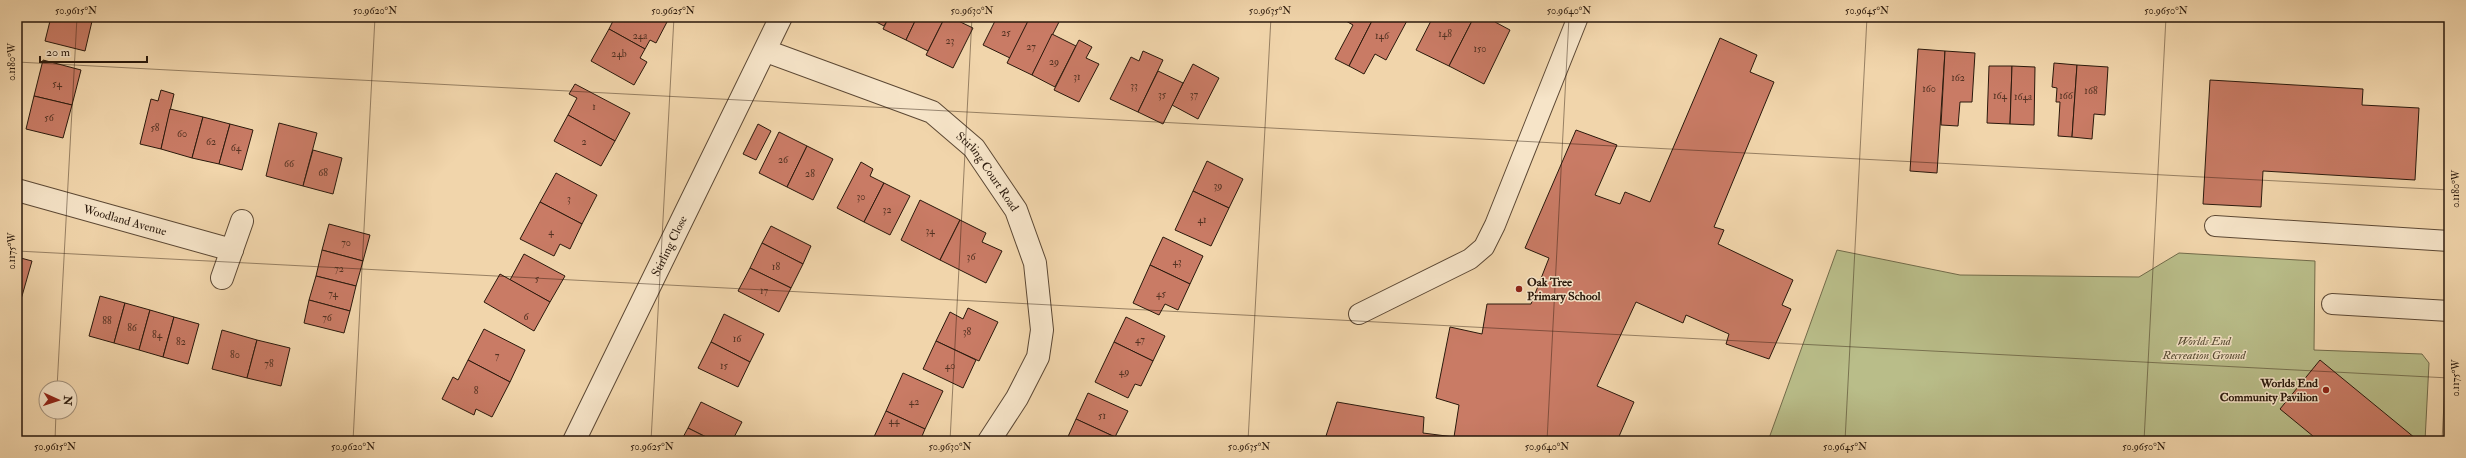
<svg xmlns="http://www.w3.org/2000/svg" width="2466" height="458" font-family="'IM FELL Double Pica',serif">
<rect width="100%" height="100%" fill="#f1d5ab"/>
<filter id="stains"><feTurbulence type="fractalNoise" baseFrequency=".005" numOctaves="4"/><feColorMatrix values="0 0 0 0 .2 0 0 0 0 .09 0 0 0 0 .02 0 0 0 .5 -.17"/></filter>
<radialGradient id="worn" r=".72"><stop offset=".6" stop-color="#630" stop-opacity="0"/><stop offset="1" stop-color="#630" stop-opacity=".3"/></radialGradient>
<polygon fill="#b9bd89" stroke="#726b4a" points="1837,250 1960,275 2139,277 2179,253 2315,261 2314,350 2422,354 2429,363 2425,441 1768,441"/>
<g fill="#c97b65" stroke="#2a190c">
<polygon points="51,17 93,17 85,51 45,41"/>
<polygon points="615,17 658,17 667,22 656,43 650,40 645,49 609,29"/>
<polygon points="658,17 671,17 667,22"/>
<polygon points="867,17 889,17 884,26"/>
<polygon points="889,17 917,17 906,40 883,29"/>
<polygon points="917,17 945,17 928,51 906,40"/>
<polygon points="945,17 950,17 973,28 953,68 926,55"/>
<polygon points="997,17 1024,17 1029,20 1010,58 983,45"/>
<polygon points="1030,17 1054,17 1060,20 1032,75 1007,63"/>
<polygon points="1339,17 1374,17 1349,66 1335,59 1353,25"/>
<polygon points="1374,17 1409,17 1386,60 1375,54 1364,74 1349,66"/>
<polygon points="1433,17 1474,17 1449,66 1416,50"/>
<polygon points="1474,17 1497,17 1495,22 1510,30 1484,84 1449,66"/>
<polygon points="609,29 645,49 640,58 647,62 634,85 591,61"/>
<polygon points="1052,34 1076,46 1055,87 1032,75"/>
<polygon points="1720,38 1757,55 1750,72 1774,82 1714,227 1724,230 1718,244 1793,280 1782,305 1791,309 1769,359 1726,344 1729,334 1686,315 1683,323 1636,302 1597,386 1634,402 1617,441 1317,441 1318,438 1325,439 1337,402 1424,417 1423,433 1454,437 1459,405 1436,398 1450,327 1482,334 1487,304 1531,304 1549,258 1525,248 1576,130 1617,145 1595,195 1620,204 1625,192 1650,202"/>
<polygon points="1079,40 1092,47 1086,58 1099,64 1079,102 1054,90"/>
<polygon points="1918,49 1945,51 1937,173 1910,171"/>
<polygon points="1143,51 1163,60 1138,112 1110,99 1131,57 1139,61"/>
<polygon points="1945,51 1975,53 1972,102 1960,102 1958,126 1941,125"/>
<polygon points="43,60 81,70 72,105 34,96"/>
<polygon points="2054,63 2077,65 2072,137 2058,136 2060,102 2056,102 2057,88 2052,87"/>
<polygon points="1193,64 1219,78 1198,119 1172,105"/>
<polygon points="2077,65 2108,67 2105,115 2094,114 2092,139 2072,137"/>
<polygon points="1989,66 2012,66 2010,124 1987,123"/>
<polygon points="2012,66 2035,67 2034,125 2010,124"/>
<polygon points="1158,71 1183,83 1163,124 1138,112"/>
<polygon points="2210,80 2363,89 2362,105 2419,108 2415,180 2263,171 2261,207 2203,204"/>
<polygon points="575,84 630,113 615,141 568,115 577,98 569,94"/>
<polygon points="161,90 174,94 161,149 140,144 151,99 158,101"/>
<polygon points="34,96 72,105 63,138 26,129"/>
<polygon points="170,109 203,117 192,158 161,149"/>
<polygon points="568,115 615,141 601,166 554,141"/>
<polygon points="203,117 230,124 219,164 192,158"/>
<polygon points="279,123 317,133 303,186 266,176"/>
<polygon points="230,124 253,130 242,170 219,164"/>
<polygon points="758,124 771,131 756,160 743,154"/>
<polygon points="779,132 807,146 787,187 759,173"/>
<polygon points="807,146 833,159 813,200 787,187"/>
<polygon points="313,150 342,158 333,194 303,186"/>
<polygon points="1207,161 1243,179 1229,208 1193,191"/>
<polygon points="861,162 873,169 870,176 884,183 864,222 837,208"/>
<polygon points="556,173 597,195 582,224 540,202"/>
<polygon points="884,183 910,196 890,235 864,222"/>
<polygon points="1193,191 1229,208 1211,246 1175,230"/>
<polygon points="920,200 960,220 940,260 901,240"/>
<polygon points="540,202 582,224 570,249 560,244 554,256 520,239"/>
<polygon points="960,220 986,233 982,242 1002,251 986,283 940,260"/>
<polygon points="329,224 370,235 363,261 322,250"/>
<polygon points="771,226 811,246 803,264 762,243"/>
<polygon points="1163,237 1203,256 1190,284 1150,265"/>
<polygon points="762,243 803,264 791,288 750,268"/>
<polygon points="322,250 363,261 356,286 316,276"/>
<polygon points="524,254 565,276 550,302 510,280"/>
<polygon points="17,257 32,261 22,296 17,295"/>
<polygon points="1150,265 1190,284 1178,310 1165,304 1159,315 1133,303"/>
<polygon points="750,268 791,288 779,312 738,291"/>
<polygon points="500,274 550,302 534,331 484,302"/>
<polygon points="316,276 356,286 350,311 309,300"/>
<polygon points="17,295 22,296 17,310"/>
<polygon points="100,296 125,303 114,343 89,336"/>
<polygon points="309,300 350,311 344,333 304,323"/>
<polygon points="125,303 150,310 139,350 114,343"/>
<polygon points="968,308 998,322 979,361 936,341 950,312 963,319"/>
<polygon points="150,310 174,317 163,357 139,350"/>
<polygon points="724,314 764,334 750,362 711,342"/>
<polygon points="174,317 199,324 188,364 163,357"/>
<polygon points="1126,317 1165,336 1153,361 1114,342"/>
<polygon points="484,329 525,350 510,382 468,360"/>
<polygon points="222,330 257,340 247,378 212,369"/>
<polygon points="257,340 290,348 281,386 247,378"/>
<polygon points="936,341 976,360 963,388 923,369"/>
<polygon points="711,342 750,362 738,387 698,368"/>
<polygon points="1114,342 1153,361 1141,386 1135,384 1128,398 1095,382"/>
<polygon points="468,360 510,382 492,417 476,409 474,415 442,399 453,377 458,380"/>
<polygon points="2320,360 2415,438 2413,441 2319,441 2280,409"/>
<polygon points="903,373 943,391 925,429 886,411"/>
<polygon points="1088,393 1128,411 1115,437 1076,419"/>
<polygon points="701,402 742,422 732,441 714,441 688,428"/>
<polygon points="886,411 925,429 920,441 878,441 873,439"/>
<polygon points="1076,419 1115,437 1114,441 1066,441"/>
<polygon points="688,428 714,441 681,441"/>
</g>
<g fill="none" stroke-linecap="round" stroke-linejoin="round">
<g stroke="#5c4834" stroke-width="22">
<g id="service">
<polyline points="2215,226 2449,241"/>
<polyline points="2332,304 2449,311"/>
<polyline points="1359,314 1470,259 1484,247 1495,225 1578,17"/>
</g>
</g>
<g stroke="#5c4834" stroke-width="24">
<g id="minor">
<path id="s1" d="M766,51l166,61 42,36 42,62 19,53 7,67 -4,27 -21,41 -28,43"/>
<path id="s2" d="M17,190l215,60"/>
<polyline points="222,278 242,221"/>
<path id="s3" d="M574,441l207,-424"/>
</g>
</g>
<use href="#service" stroke="#f6e4c8" stroke-width="20"/>
<use href="#minor" stroke="#f6e4c8" stroke-width="22"/>
</g>
<path fill="none" stroke="#2a190c" stroke-width="1" stroke-opacity="0.45" d="M17,62l2432,128M17,251l2432,127M57,388l20,-371M17,439l36,2M55,441l1,-29M353,441l22,-424M651,441l23,-424M950,441l22,-424M1248,441l23,-424M1547,441l22,-424M1845,441l22,-424M2144,441l22,-424M2442,441l7,-133"/>
<g fill="#8f2418" stroke="#f6e4c8" stroke-width="1.5">
<circle cx="1519" cy="289" r="4"/>
<circle cx="2326" cy="390" r="4"/>
</g>
<g text-anchor="middle" stroke-width="3" stroke-linejoin="round" paint-order="stroke">
<g font-size="10" fill="#523222">
<text x="1006" y="36">25</text>
<text x="1445" y="37">148</text>
<text x="640" y="39">24a</text>
<text x="1382" y="39">146</text>
<text x="950" y="44">23</text>
<text x="1031" y="50">27</text>
<text x="1480" y="52">150</text>
<text x="619" y="57">24b</text>
<text x="1054" y="65">29</text>
<text x="1077" y="80">31</text>
<text x="1958" y="81">162</text>
<text x="57" y="87">54</text>
<text x="1134" y="89">33</text>
<text x="1929" y="92">160</text>
<text x="2091" y="94">168</text>
<text x="1162" y="98">35</text>
<text x="1194" y="98">37</text>
<text x="2000" y="99">164</text>
<text x="2066" y="99">166</text>
<text x="2023" y="100">164a</text>
<text x="594" y="110">1</text>
<text x="49" y="121">56</text>
<text x="155" y="131">58</text>
<text x="182" y="137">60</text>
<text x="211" y="145">62</text>
<text x="584" y="145">2</text>
<text x="236" y="151">64</text>
<text x="783" y="163">26</text>
<text x="289" y="167">66</text>
<text x="323" y="176">68</text>
<text x="810" y="177">28</text>
<text x="1218" y="189">39</text>
<text x="861" y="200">30</text>
<text x="569" y="202">3</text>
<text x="887" y="213">32</text>
<text x="1202" y="223">41</text>
<text x="930" y="234">34</text>
<text x="551" y="235">4</text>
<text x="346" y="246">70</text>
<text x="971" y="260">36</text>
<text x="1177" y="265">43</text>
<text x="776" y="270">18</text>
<text x="339" y="272">72</text>
<text x="537" y="282">5</text>
<text x="764" y="294">17</text>
<text x="333" y="297">74</text>
<text x="1161" y="297">45</text>
<text x="526" y="320">6</text>
<text x="327" y="321">76</text>
<text x="107" y="324">88</text>
<text x="132" y="331">86</text>
<text x="967" y="335">38</text>
<text x="157" y="338">84</text>
<text x="737" y="342">16</text>
<text x="1140" y="343">47</text>
<text x="181" y="345">82</text>
<text x="235" y="358">80</text>
<text x="497" y="359">7</text>
<text x="269" y="367">78</text>
<text x="724" y="369">15</text>
<text x="950" y="369">40</text>
<text x="1124" y="375">49</text>
<text x="476" y="394">8</text>
<text x="914" y="405">42</text>
<text x="1102" y="419">51</text>
<text x="894" y="424">44</text>
</g>
<g font-size="12" fill="#2a190c" stroke="#f6e4c8">
<text dy="4" stroke="none"><textPath href="#s1" startOffset="259">Stirling Court Road</textPath></text>
<text dy="4" stroke="none"><textPath href="#s2" startOffset="112">Woodland Avenue</textPath></text>
<text dy="4" stroke="none"><textPath href="#s3" startOffset="217">Stirling Close</textPath></text>
</g>
<g font-size="12" font-weight="bold" fill="#2a190c" stroke="#f6e4c8" text-anchor="start">
<text x="1527" y="286">Oak Tree<tspan x="1527" dy="14">Primary School</tspan></text>
<text x="2318" y="387" text-anchor="end">Worlds End<tspan x="2318" dy="14">Community Pavilion</tspan></text>
</g>
<g font-size="12" font-style="italic" fill="#554a32" stroke="#f6e4c8">
<text x="2204" y="345">Worlds End<tspan x="2204" dy="14">Recreation Ground</tspan></text>
</g>
</g>
<rect width="2466" height="458" fill="none" stroke="#f1d5ab" stroke-width="44"/>
<g transform="translate(58 400) rotate(93)"><circle r="19" fill="#f6e4c8" stroke="#a4937d"/>
<path d="M0-3L7 15L0 10L-7 15Z" fill="#8f2418"/>
<text y="-6" font-size="11" font-weight="bold" text-anchor="middle" fill="#2a190c">N</text>
</g>
<path d="M40 56v6h107v-6" fill="none" stroke="#2a190c" stroke-width="2"/>
<text x="46" y="56" font-size="12" fill="#2a190c" stroke="#f6e4c8" stroke-width="3" paint-order="stroke">20 m</text>
<rect x="22" y="22" width="2422" height="414" fill="none" stroke="#2a190c" stroke-width="1.5"/>
<g font-size="10" text-anchor="middle" fill="#2a190c">
<text x="76" y="14">50.9615°N</text>
<text x="375" y="14">50.9620°N</text>
<text x="673" y="14">50.9625°N</text>
<text x="972" y="14">50.9630°N</text>
<text x="1270" y="14">50.9635°N</text>
<text x="1569" y="14">50.9640°N</text>
<text x="1867" y="14">50.9645°N</text>
<text x="2166" y="14">50.9650°N</text>
<text transform="translate(11 62) rotate(-90)" y="4">0.1180°W</text>
<text transform="translate(2455 189) rotate(-90)" y="4">0.1180°W</text>
<text transform="translate(11 251) rotate(-90)" y="4">0.1175°W</text>
<text transform="translate(2455 378) rotate(-90)" y="4">0.1175°W</text>
<text x="55" y="450">50.9615°N</text>
<text x="353" y="450">50.9620°N</text>
<text x="652" y="450">50.9625°N</text>
<text x="950" y="450">50.9630°N</text>
<text x="1249" y="450">50.9635°N</text>
<text x="1547" y="450">50.9640°N</text>
<text x="1845" y="450">50.9645°N</text>
<text x="2144" y="450">50.9650°N</text>
</g>
<rect width="100%" height="100%" filter="url(#stains)"/>
<rect width="100%" height="100%" fill="url(#worn)"/>
</svg>
